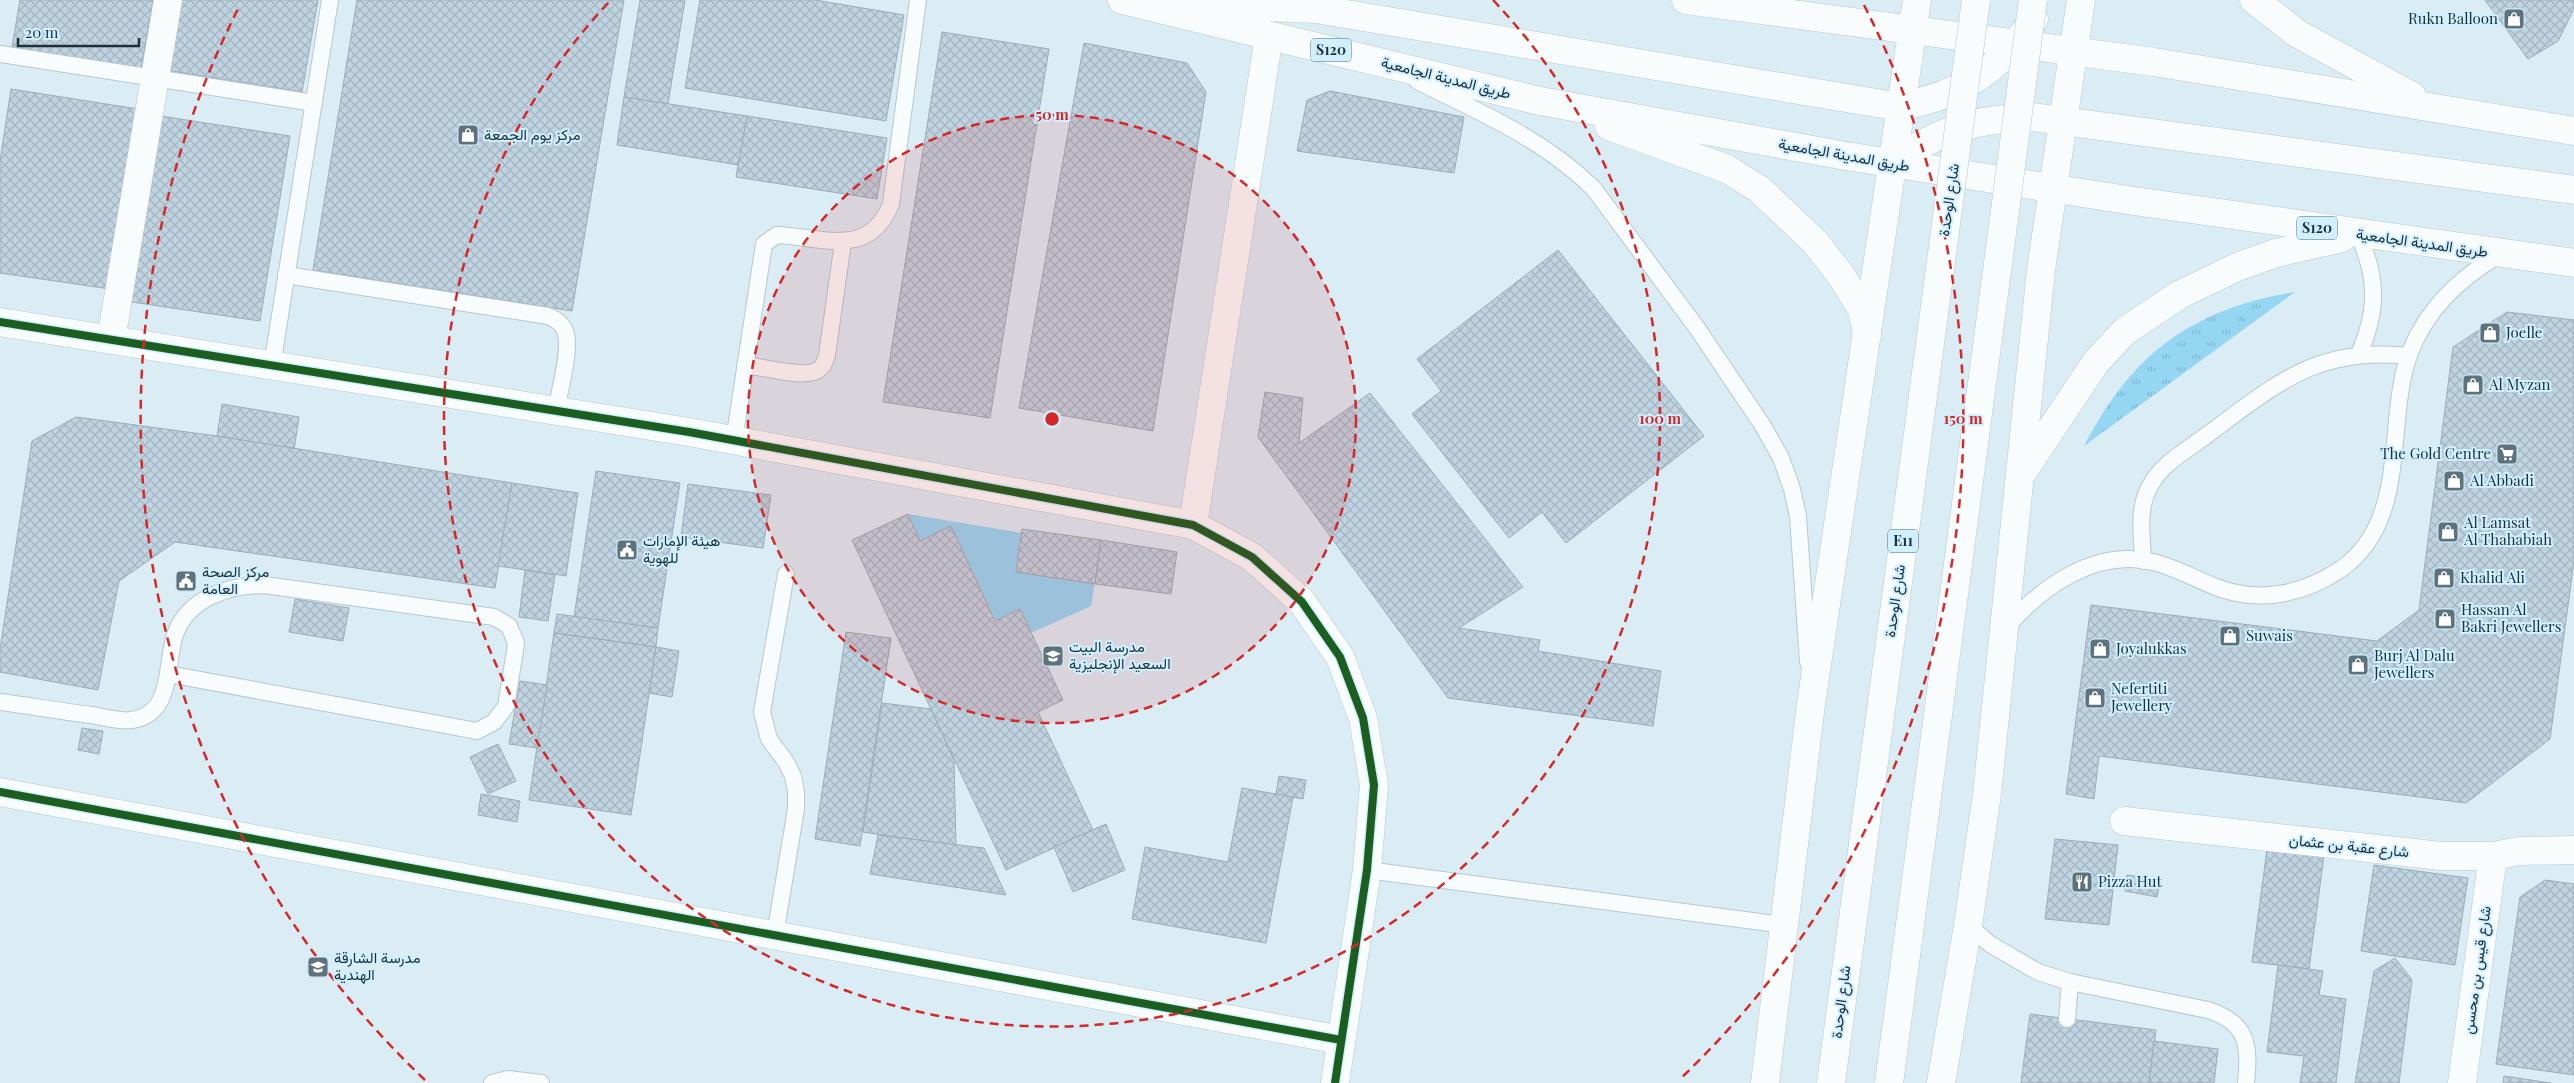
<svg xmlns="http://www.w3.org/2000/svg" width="2574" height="1083" font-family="'Playfair Display',Vazirmatn,serif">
<defs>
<pattern id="grass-tufts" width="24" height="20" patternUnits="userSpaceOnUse" patternTransform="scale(1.25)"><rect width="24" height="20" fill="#95d6f3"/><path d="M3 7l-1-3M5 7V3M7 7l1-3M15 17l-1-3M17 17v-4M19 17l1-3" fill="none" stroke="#80b8d1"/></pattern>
<pattern id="building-cross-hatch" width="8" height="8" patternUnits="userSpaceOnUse" patternTransform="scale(1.25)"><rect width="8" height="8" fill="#c0d3e1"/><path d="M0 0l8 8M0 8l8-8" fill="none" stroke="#a4b6c2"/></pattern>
</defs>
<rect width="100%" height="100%" fill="#daecf4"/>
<path fill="url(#grass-tufts)" d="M2295,292l-211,154c47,-92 109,-138 211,-154z"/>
<polygon fill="#95d6f3" points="908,514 1101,546 1091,606 1031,633 1020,609 995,621 951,526 920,541"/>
<g fill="url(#building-cross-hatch)" stroke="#9eacb6">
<polygon points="20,0 153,0 141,69 12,47"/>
<polygon points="178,0 318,0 302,92 166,70"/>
<polygon points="357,0 624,0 572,311 313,270"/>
<polygon points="640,0 685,0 668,104 624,97"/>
<polygon points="700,0 815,0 904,15 886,121 685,88"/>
<polygon points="2485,0 2574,0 2574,9 2558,41 2528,59"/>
<polygon points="942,32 1049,49 990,418 883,402"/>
<polygon points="1084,43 1187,63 1206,92 1153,431 1019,408"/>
<polygon points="11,89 138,109 110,289 0,273 0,161"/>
<polygon points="1330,91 1464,117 1454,173 1297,151 1307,100"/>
<polygon points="624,97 747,116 739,165 617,145"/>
<polygon points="154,115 290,136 260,321 125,301"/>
<polygon points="747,116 887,138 877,199 736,177"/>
<polygon points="1558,250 1704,436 1566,543 1542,512 1509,538 1412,414 1441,391 1417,359"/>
<polygon points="2507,312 2574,320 2574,561 2550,739 2466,803 2099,756 2094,799 2066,794 2091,605 2377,641 2419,610 2453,347"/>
<polygon points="1265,392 1303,398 1299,443 1370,393 1523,587 1459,628 1540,640 1538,651 1661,671 1653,726 1448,698 1258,437"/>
<polygon points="222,404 299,417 294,450 217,436"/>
<polygon points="76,417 217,436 512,483 495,588 175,542 119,581 98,690 0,672 0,649 32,441"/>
<polygon points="596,471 680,483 658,628 574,617"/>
<polygon points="512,483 578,493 566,576 498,566"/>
<polygon points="688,484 771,495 763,548 681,537"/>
<polygon points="908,514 920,541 951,526 995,621 1020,609 1063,700 1038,712 1093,830 1006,870 852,540"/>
<polygon points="1022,529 1101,540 1095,584 1016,572"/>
<polygon points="1101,540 1177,552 1171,594 1095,584"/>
<polygon points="525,570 555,575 548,621 519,617"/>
<polygon points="295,599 349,608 343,641 289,632"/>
<polygon points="557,614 658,628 656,647 554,633"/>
<polygon points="846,632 891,638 860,846 815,839"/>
<polygon points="554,633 656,647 631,815 529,800"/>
<polygon points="656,647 679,651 672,697 649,693"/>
<polygon points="520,681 547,685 537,748 509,744"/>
<polygon points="882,703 931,709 954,760 956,846 863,832"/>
<polygon points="82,728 103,731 99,754 78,750"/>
<polygon points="498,744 516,781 488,794 470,757"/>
<polygon points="1279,776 1306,780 1303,799 1276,794"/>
<polygon points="1242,788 1293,797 1266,943 1132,919 1145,847 1228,862"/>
<polygon points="481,794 520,801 517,822 478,815"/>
<polygon points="1106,824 1125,870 1073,892 1054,847"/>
<polygon points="878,835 984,848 1006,895 870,874"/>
<polygon points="2055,839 2118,845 2109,925 2045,919"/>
<polygon points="2267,849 2324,855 2309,969 2252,962"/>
<polygon points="2374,865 2468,878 2455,965 2361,951"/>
<polygon points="2127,875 2160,880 2157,897 2125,891"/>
<polygon points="2545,880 2574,884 2574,1075 2496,1064 2520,897"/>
<polygon points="2395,958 2412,980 2399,1083 2355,1083 2374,971"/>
<polygon points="2278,965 2323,971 2319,995 2346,999 2336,1083 2300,1083 2304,1056 2267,1052"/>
<polygon points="2030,1014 2156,1030 2149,1083 2021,1083"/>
<polygon points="2154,1041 2218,1049 2214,1083 2149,1083"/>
<polygon points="2504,1076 2551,1083 2503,1083"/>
</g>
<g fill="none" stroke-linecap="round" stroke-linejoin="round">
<g stroke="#b6c8d1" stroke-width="18">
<g id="service">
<polyline points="0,54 314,103"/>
<path d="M1417,81c62,31 127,58 177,108l103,139 66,98 18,32 11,31 6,27 10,146"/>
<path d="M2358,234c20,44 20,76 1,120"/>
<path d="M286,275l262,41c8,3 14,7 17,15 7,16 -6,61 -9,80"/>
<path d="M745,365c16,2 58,13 71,6 7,-3 9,-9 11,-16l16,-113"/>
<polyline points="272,366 330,0"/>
<path d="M734,441l30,-197 13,-9c45,2 92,24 114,-31l27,-204"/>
<path d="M2143,561c-1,-26 -6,-52 7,-75 11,-22 37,-36 57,-51 69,-51 110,-89 202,-79"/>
<path d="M2006,628c35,-41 89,-80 147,-66 22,5 42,17 63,25 43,17 88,7 125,-18 69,-48 44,-145 68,-214 17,-46 50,-76 91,-101"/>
<path d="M0,702c30,4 60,9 91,13 13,2 28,7 41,5 42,-6 33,-56 43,-85 13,-38 55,-50 90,-50l229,32 15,9 7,17 -1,8 -9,55 -12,16 -17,9 -309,-57"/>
<polyline points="1367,870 1784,925"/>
<path d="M1968,925l22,19 48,28 32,10 138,28c40,13 42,35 38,73"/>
<polyline points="775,935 796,809 796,792 793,776 786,762 769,739 762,712 786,574"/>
<polyline points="2067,1019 2070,982"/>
<polyline points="492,1083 508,1079 541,1083"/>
</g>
</g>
<g stroke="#b6c8d1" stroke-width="29">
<g id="minor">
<polyline points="0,322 689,432 1193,525 1252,557 1302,602 1340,657 1363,718 1374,785 1367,870 1335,1083"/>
<polyline points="111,340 168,0"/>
<polyline points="1193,525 1269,36"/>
<polyline points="0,792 1341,1040"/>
<polyline points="2124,821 2441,856 2493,856 2520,851 2574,850"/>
<polyline points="2462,1083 2493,856"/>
</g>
</g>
<g stroke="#b6c8d1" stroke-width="29">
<g id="tertiary">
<polyline points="1765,1083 1811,704 1917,0"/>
<polyline points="1941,1083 1968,925 1987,794 2041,270 2081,0"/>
</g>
</g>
<g stroke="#b6c8d1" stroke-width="29">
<g id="primary">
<polyline points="1122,0 1540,101 1846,156 2134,201 2574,263"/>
<polyline points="1686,0 2154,62 2574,131"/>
<polyline points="2254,0 2298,34 2412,96"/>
<path d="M1186,8l29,-3 101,4 584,98c62,-13 98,-35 134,-88"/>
<polyline points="1609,126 1727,169 1759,189 1814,241 1840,274 1862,309 1867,335"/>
<path d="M1892,163c49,-34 82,-44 141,-46l541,73"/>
<polyline points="2020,476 2096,362 2125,331 2179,295 2237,267 2276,253 2342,238"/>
</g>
</g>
<use href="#service" stroke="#f9fcfd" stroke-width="16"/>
<use href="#minor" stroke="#f9fcfd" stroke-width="28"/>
<use href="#tertiary" stroke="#f9fcfd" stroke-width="28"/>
<use href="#primary" stroke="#f9fcfd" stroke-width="28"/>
<g stroke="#b6c8d1" stroke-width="29" stroke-linecap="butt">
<g id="motorway-bridge">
<polyline points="1831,1083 1976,0"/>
<polyline points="1889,1083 2033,0"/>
</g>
</g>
<use href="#motorway-bridge" stroke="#f9fcfd" stroke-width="28"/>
<g stroke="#d0efff" stroke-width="11">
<g id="cycleway">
<polyline points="0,322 689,432 1193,525 1252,557 1302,602 1340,657 1363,718 1374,785 1367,870 1335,1083"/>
<polyline points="0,792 1341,1040"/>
</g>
</g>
<use href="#cycleway" stroke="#1b5e20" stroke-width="8"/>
</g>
<circle cx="1052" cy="419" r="304" fill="#d62828" fill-opacity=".12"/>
<g fill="none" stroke="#d62828" stroke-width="2.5" stroke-dasharray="9 6">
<circle cx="1052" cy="419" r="304"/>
<path d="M1493 0A608 608 0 1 1 611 0"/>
<path d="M425 1080A911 911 0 0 1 240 5M1864 5A911 911 0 0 1 1679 1080"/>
</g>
<defs>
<g id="shop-square" transform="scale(1.125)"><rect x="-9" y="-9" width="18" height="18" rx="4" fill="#5e727c" stroke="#d0efff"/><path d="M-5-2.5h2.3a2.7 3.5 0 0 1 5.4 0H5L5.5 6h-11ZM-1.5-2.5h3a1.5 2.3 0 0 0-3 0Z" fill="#fff"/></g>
<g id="supermarket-square" transform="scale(1.125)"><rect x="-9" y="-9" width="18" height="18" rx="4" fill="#5e727c" stroke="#d0efff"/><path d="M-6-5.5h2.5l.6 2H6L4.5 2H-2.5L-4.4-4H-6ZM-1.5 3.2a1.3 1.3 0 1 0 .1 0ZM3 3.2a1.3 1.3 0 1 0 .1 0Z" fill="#fff"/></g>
<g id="civic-square" transform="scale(1.125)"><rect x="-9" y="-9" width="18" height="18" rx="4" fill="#5e727c" stroke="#d0efff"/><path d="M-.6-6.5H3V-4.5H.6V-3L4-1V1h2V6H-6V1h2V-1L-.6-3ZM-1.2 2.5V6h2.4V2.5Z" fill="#fff"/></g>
<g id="school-square" transform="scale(1.125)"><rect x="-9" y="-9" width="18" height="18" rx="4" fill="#5e727c" stroke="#d0efff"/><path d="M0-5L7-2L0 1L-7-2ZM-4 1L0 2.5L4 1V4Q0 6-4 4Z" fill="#fff"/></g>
<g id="restaurant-square" transform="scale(1.125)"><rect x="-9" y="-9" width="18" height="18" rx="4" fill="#5e727c" stroke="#d0efff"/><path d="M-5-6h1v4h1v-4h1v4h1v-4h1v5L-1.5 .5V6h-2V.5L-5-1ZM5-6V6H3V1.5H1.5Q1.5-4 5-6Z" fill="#fff"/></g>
</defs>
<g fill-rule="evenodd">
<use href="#shop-square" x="2514" y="19"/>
<use href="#shop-square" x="468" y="135"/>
<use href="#shop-square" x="2490" y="333"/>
<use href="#shop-square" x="2473" y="385"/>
<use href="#supermarket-square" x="2507" y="454"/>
<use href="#shop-square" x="2454" y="481"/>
<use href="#shop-square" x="2448" y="532"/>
<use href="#civic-square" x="627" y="550"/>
<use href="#shop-square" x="2444" y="578"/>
<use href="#civic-square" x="186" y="581"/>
<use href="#shop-square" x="2445" y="619"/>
<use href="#shop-square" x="2230" y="636"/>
<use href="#shop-square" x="2100" y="649"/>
<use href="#school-square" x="1053" y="656"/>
<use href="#shop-square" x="2358" y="665"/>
<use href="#shop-square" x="2095" y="698"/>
<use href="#restaurant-square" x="2082" y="882"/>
<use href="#school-square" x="318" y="967"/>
</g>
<g text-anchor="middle" stroke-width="4" stroke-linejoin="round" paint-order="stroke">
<g fill="#d0efff" stroke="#526a76" stroke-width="1">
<rect x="1311" y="38.5" width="40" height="23" rx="4"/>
<rect x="2297" y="216.5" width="40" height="23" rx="4"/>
<rect x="1888" y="529.5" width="30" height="23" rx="4"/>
</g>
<g font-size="14" font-weight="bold" fill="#1c313b">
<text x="1331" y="55">S120</text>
<text x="2317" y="233">S120</text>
<text x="1903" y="546">E11</text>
</g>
<g font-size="15" fill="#1c313b" stroke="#d0efff" text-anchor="start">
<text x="2498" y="24" text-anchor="end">Rukn Balloon</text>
<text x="484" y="140">مركز يوم الجمعة</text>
<text x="2506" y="338">Joelle</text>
<text x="2489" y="390">Al Myzan</text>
<text x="2491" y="459" text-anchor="end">The Gold Centre</text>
<text x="2470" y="486">Al Abbadi</text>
<text x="2464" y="528">Al Lamsat<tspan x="2464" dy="17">Al Thahabiah</tspan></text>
<text x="643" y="546">هيئة الإمارات<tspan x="643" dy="17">للهوية</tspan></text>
<text x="202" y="577">مركز الصحة<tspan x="202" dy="17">العامة</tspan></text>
<text x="2460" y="583">Khalid Ali</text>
<text x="2461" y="615">Hassan Al<tspan x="2461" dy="17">Bakri Jewellers</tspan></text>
<text x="2246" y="641">Suwais</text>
<text x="1069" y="652">مدرسة البيت<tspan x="1069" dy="17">السعيد الإنجليزية</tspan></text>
<text x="2116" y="654">Joyalukkas</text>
<text x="2374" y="661">Burj Al Dalu<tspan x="2374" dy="17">Jewellers</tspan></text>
<text x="2111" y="694">Nefertiti<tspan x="2111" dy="17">Jewellery</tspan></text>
<text x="2098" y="887">Pizza Hut</text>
<text x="334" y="963">مدرسة الشارقة<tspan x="334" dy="17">الهندية</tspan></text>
</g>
<g font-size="15" fill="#1c313b" stroke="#d0efff">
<text transform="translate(1446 78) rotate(14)" y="5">طريق المدينة الجامعية</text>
<text transform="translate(1844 155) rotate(10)" y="5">طريق المدينة الجامعية</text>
<text transform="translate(1949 200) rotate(-82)" y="5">شارع الوحدة</text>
<text transform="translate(2422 243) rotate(8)" y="5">طريق المدينة الجامعية</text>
<text transform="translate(1895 601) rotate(-82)" y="5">شارع الوحدة</text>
<text transform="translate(2349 846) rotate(6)" y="5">شارع عقبة بن عثمان</text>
<text transform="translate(2477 970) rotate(-82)" y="5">شارع قيس بن محسن</text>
<text transform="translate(1841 1002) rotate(-83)" y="5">شارع الوحدة</text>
</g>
</g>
<circle cx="1052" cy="419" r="8" fill="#d62828" stroke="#d0efff" stroke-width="2.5"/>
<g font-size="15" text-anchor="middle" font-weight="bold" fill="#d62828" stroke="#d0efff" stroke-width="4" stroke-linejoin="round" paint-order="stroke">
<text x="1052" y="120">50 m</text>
<text x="1660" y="424">100 m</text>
<text x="1963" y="424">150 m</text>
</g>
<path d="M18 38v8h121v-8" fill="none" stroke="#1c313b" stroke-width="2.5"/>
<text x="25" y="38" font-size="15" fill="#1c313b" stroke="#d0efff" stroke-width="4" paint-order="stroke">20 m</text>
</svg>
